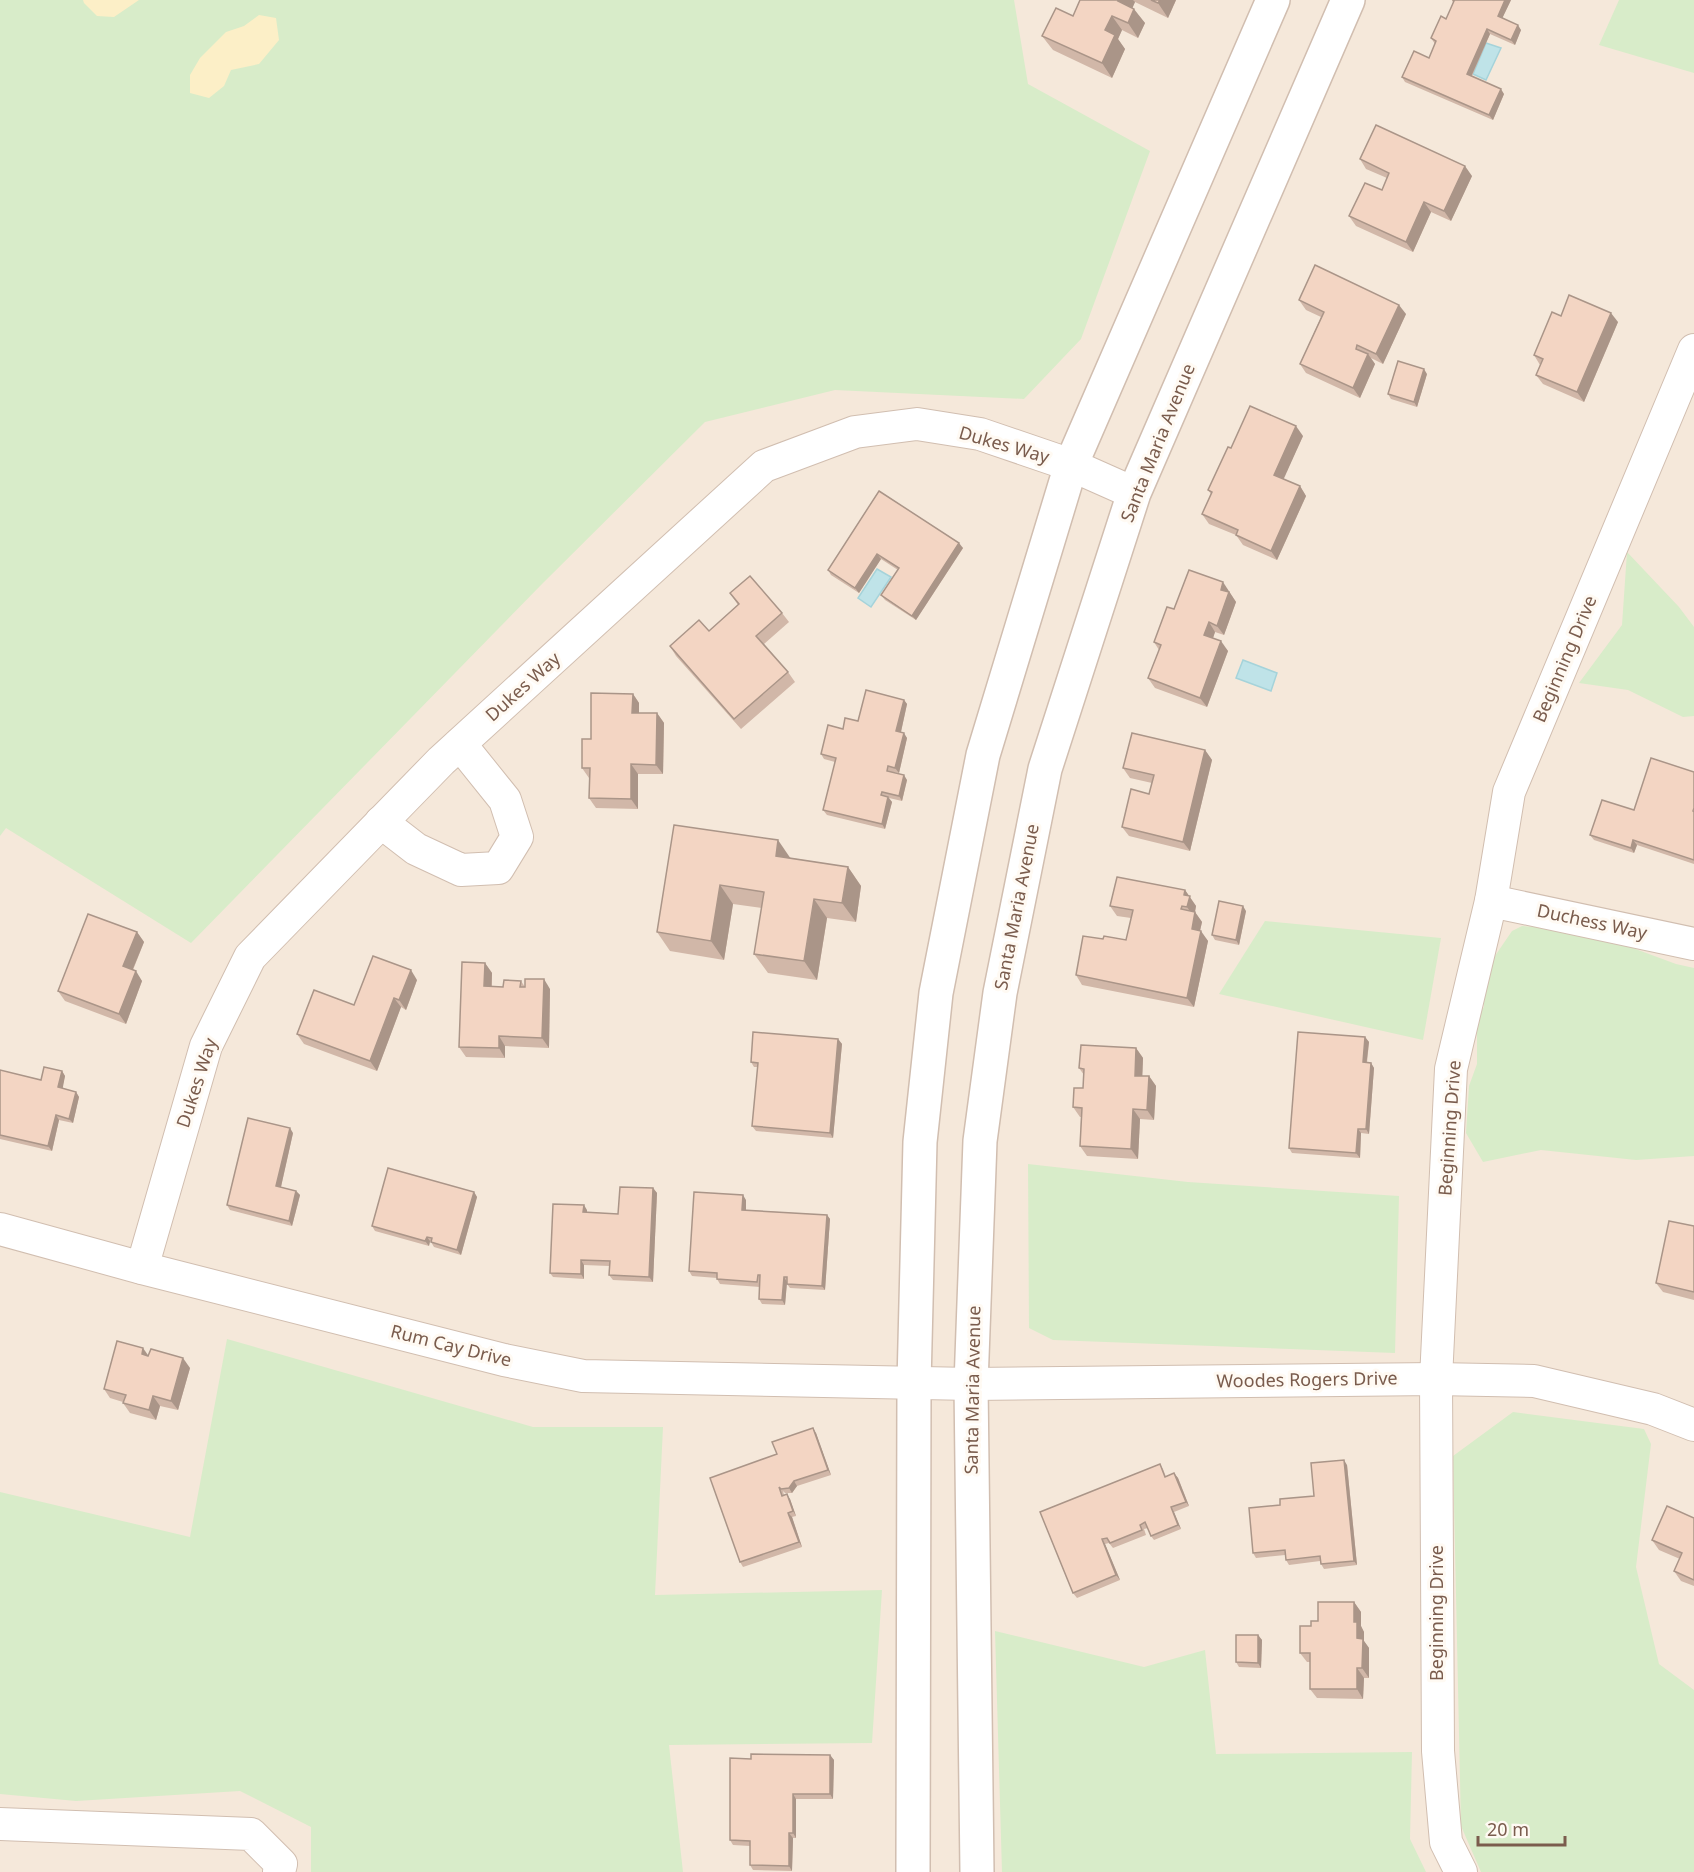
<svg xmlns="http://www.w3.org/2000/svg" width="1694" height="1872" font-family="'Noto Sans',sans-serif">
<rect width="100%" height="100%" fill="#fdf6ec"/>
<rect fill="#f5e8da" x="0" y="0" width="1694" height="1872"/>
<g fill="#d8ecc9">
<polygon points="0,0 1014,0 1028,84 1150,151 1081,339 1024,399 835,390 705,422 543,583 191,943 6,828 0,836"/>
<polygon points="1619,0 1694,0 1694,73 1599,45"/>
<polygon points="1627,552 1679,607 1694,627 1694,716 1683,717 1628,690 1579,683 1622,625"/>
<polygon points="1265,921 1441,938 1423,1040 1219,994"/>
<polygon points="1522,926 1584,930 1676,964 1694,968 1694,1156 1636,1160 1541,1150 1483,1162 1466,1133 1469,1086 1477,1064 1477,1017 1484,1007 1484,972 1512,931"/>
<polygon points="1028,1164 1188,1182 1399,1196 1395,1353 1053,1340 1029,1328"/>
<polygon points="227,1339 533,1427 663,1427 655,1595 882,1590 872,1743 669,1745 683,1872 311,1872 311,1827 240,1791 76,1801 0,1794 0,1492 190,1537"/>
<polygon points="1513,1412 1644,1429 1651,1444 1636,1567 1659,1664 1694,1690 1694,1872 1481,1872 1461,1826 1453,1456"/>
<polygon points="995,1631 1144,1667 1205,1650 1216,1754 1412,1752 1410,1839 1426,1872 1002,1872"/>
</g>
<g fill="#fcefc7">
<polygon points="83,0 139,0 114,17 97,16 84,3"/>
<polygon points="259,15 276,18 279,40 259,64 231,70 224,86 209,98 190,93 190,75 200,58 226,32 244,26"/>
</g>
<g fill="#bfe3e8" stroke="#a5d3da" stroke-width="1.5">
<polygon points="1486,43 1501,48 1486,80 1473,74"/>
<polygon points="877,569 891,577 871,607 858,598"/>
<polygon points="1243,660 1277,673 1271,691 1236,678"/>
</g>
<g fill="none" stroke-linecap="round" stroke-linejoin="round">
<g stroke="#d1beb0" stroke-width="34">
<g id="minor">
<polyline points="381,822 416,849 461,870 498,868 517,837 505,800 460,744"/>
<polyline points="1491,901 1694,944"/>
<polyline points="0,1229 142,1268 504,1360 583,1376 971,1384 1436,1379 1534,1381 1653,1409 1694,1425"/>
<polyline points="142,1268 206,1046 250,957 441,761 764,466 855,432 917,424 980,434 1071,465 1134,493"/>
<polyline points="0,1824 251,1834 281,1864 279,1872"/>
<polyline points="1461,1872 1446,1842 1438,1751 1436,1379 1451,1069 1491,901 1509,792 1694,350"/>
</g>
</g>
<g stroke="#d1beb0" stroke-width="36">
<g id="tertiary">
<polyline points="913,1872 914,1383 920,1142 936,993 983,755 1071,465 1273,0"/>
<polyline points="977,1872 971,1384 980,1141 1000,993 1045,769 1134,493 1348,0"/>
</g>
</g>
<use href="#minor" stroke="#fff" stroke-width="32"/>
<use href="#tertiary" stroke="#fff" stroke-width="33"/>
</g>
<g fill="#d1b7a8">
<polygon points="1080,0 1176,0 1168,18 1135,2 1132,8 1145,23 1138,38 1122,30 1118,39 1125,49 1112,78 1053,50 1042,36 1073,16"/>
<polygon points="1452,0 1511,0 1502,18 1521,30 1515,45 1490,34 1472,76 1504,94 1493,120 1405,82 1402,77 1429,58 1435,44 1431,38 1446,19 1453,3"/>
<polygon points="1360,159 1472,176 1451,221 1431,212 1413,252 1356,226 1349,216 1382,190 1387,178 1366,169"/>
<polygon points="1299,300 1406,314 1383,364 1371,358 1375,364 1360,398 1306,373 1300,364 1321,317 1306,310"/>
<polygon points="1561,316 1618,322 1584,402 1543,384 1536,375 1540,365 1534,355"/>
<polygon points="1427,374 1417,407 1391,399 1388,394"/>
<polygon points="1303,436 1283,479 1300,486 1306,496 1277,560 1243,545 1236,535 1209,524 1202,514 1211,494 1208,490 1231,448"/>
<polygon points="879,491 963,548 916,620 885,600 881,595 898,570 881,559 859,593 831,575 828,570"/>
<polygon points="1230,592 1230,593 1236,602 1224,635 1215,632 1213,638 1228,651 1207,707 1155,688 1148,678 1159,650 1154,642 1174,609"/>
<polygon points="730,593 782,613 789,622 764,644 788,672 795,682 741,729 676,656 670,646 709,631 738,605"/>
<polygon points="633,694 639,703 639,713 657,713 664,723 663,774 638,774 638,809 596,808 589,798 590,778 589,778 582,768 591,739"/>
<polygon points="904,700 907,704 901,732 907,738 899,773 891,772 907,780 902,801 889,798 892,802 885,829 827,815 823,810 835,762 824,759 821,754 843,729"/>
<polygon points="1205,750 1212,760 1190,851 1129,836 1122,827 1149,794 1152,783 1130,778 1123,768"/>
<polygon points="1694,772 1694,864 1637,845 1634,853 1594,840 1590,835 1634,810"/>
<polygon points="674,825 791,858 848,867 861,886 856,922 827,918 817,980 768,973 754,954 762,908 733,904 724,960 670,951 657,932"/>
<polygon points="1185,890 1196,906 1195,912 1202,922 1200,931 1208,941 1194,1007 1082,985 1076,975 1103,939 1126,940 1131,918 1117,916 1110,906"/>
<polygon points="1246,911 1239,945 1215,940 1212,935"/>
<polygon points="137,932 144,942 133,970 142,981 126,1024 65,1001 58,991"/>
<polygon points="485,963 492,973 492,986 503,987 521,981 525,987 550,989 549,1048 505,1046 505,1058 466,1057 459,1047"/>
<polygon points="417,980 406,1010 401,1007 377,1071 304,1044 297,1034 354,1005"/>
<polygon points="1365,1037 1369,1042 1367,1063 1371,1063 1374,1068 1369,1134 1361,1133 1360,1158 1292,1153 1289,1148"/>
<polygon points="838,1039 842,1044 833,1138 756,1131 752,1126 758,1067 754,1067 751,1062"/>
<polygon points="1136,1048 1143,1058 1142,1076 1149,1076 1156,1086 1154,1120 1140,1119 1138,1159 1087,1156 1080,1146 1081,1117 1080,1117 1073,1107 1083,1088 1084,1075 1079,1068"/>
<polygon points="0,1070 41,1080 62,1071 65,1076 62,1088 76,1092 79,1097 73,1123 59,1120 52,1151 0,1139"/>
<polygon points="293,1133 281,1187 296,1191 300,1195 292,1226 230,1210 227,1205"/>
<polygon points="653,1188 657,1193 653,1282 613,1280 609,1275 609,1266 584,1265 584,1279 553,1277 550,1273 587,1210 587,1212 618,1214"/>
<polygon points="474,1192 477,1197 461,1255 434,1247 431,1242 430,1241 429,1246 375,1231 372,1226"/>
<polygon points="746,1200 746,1210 827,1215 830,1219 825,1290 790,1288 787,1284 787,1282 785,1305 762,1304 759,1299 760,1287 720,1284 717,1279 717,1278 692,1276 689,1271"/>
<polygon points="1694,1226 1694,1300 1663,1292 1656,1283"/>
<polygon points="149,1355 190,1368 178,1410 160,1406 156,1420 130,1413 123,1403 123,1402 110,1398 104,1389"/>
<polygon points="816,1433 831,1475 797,1486 792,1493 785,1493 783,1491 784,1495 790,1499 796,1516 792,1517 802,1547 743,1567 740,1562 777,1454"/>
<polygon points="1160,1464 1163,1469 1166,1477 1174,1473 1178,1478 1189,1506 1174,1512 1181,1529 1154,1540 1151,1536 1148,1528 1144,1529 1146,1535 1113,1548 1109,1543 1105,1544 1120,1580 1077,1598 1073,1593 1040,1512"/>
<polygon points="1347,1465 1357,1565 1324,1569 1321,1564 1320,1561 1289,1565 1286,1560 1285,1555 1256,1558 1253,1553 1280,1505 1314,1496"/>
<polygon points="1694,1518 1694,1586 1681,1581 1674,1571 1680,1559 1659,1550 1652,1540"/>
<polygon points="1354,1602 1361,1612 1361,1626 1364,1632 1364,1641 1369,1648 1369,1678 1364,1678 1363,1699 1317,1698 1310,1689 1310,1662 1307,1662 1300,1653 1311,1626 1318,1621"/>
<polygon points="1258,1635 1262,1640 1261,1668 1239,1667 1236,1662"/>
<polygon points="830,1755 834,1760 833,1799 796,1799 796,1838 793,1838 792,1871 753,1870 750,1865 750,1846 733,1845 730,1840 751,1759"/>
</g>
<g fill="#aa9588">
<polygon points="1119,0 1133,0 1135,2 1129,16 1118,1"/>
<polygon points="1160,0 1176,0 1168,18 1158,3"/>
<polygon points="1505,0 1511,0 1501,21 1498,16"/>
<polygon points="1134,9 1145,23 1138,38 1128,23"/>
<polygon points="1112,16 1122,30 1118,39 1125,49 1112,78 1102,63 1105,30"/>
<polygon points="1518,25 1521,30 1515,45 1511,40"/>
<polygon points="1487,29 1490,34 1470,79 1467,74"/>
<polygon points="1501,89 1504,94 1493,120 1489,115"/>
<polygon points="1465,166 1472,176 1451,221 1444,211"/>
<polygon points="1424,202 1431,212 1413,252 1406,242"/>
<polygon points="1399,305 1406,314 1383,364 1376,354"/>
<polygon points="1611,313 1618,322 1584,402 1577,392"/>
<polygon points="1368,354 1375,364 1360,398 1353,388"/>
<polygon points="1424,369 1427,374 1417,407 1414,402"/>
<polygon points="1296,426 1303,436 1281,485 1274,475"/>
<polygon points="1300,486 1306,496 1277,560 1271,551"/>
<polygon points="959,543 963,548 916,620 912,616"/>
<polygon points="877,554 881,559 859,593 855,588"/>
<polygon points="1223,582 1236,602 1224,635 1217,626 1221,590"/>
<polygon points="1209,622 1215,632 1211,644 1204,635"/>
<polygon points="1221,641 1228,651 1207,707 1200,698"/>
<polygon points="633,694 639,703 639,723 632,713"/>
<polygon points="904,700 907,704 900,736 896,731"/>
<polygon points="657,713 664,723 663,774 656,765"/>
<polygon points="904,733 907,738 899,773 895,768"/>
<polygon points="1205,750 1212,760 1190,851 1183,842"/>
<polygon points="631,764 638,774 638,809 631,799"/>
<polygon points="904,775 907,780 902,801 899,796"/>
<polygon points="888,797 892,802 885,829 882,824"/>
<polygon points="778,840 791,859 776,856"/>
<polygon points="1633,840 1637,845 1634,853 1631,848"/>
<polygon points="848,867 861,886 856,922 842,903"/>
<polygon points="720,885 733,904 724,960 711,941"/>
<polygon points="1185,890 1196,906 1194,917 1187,907 1184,895"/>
<polygon points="814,899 827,918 817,980 804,961"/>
<polygon points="1243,906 1246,911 1239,945 1236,940"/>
<polygon points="1195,912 1202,922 1198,939 1192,929"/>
<polygon points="1201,931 1208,941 1194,1007 1187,998"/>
<polygon points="137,932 144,942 130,976 123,966"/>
<polygon points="485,963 492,973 491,996 484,986"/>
<polygon points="411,970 417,980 406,1010 399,1000"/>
<polygon points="136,971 142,981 126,1024 119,1014"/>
<polygon points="544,979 550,989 549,1048 542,1038"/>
<polygon points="394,998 401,1007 377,1071 370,1061"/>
<polygon points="499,1036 505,1046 505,1058 499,1048"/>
<polygon points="1365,1037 1369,1042 1366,1067 1363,1062"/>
<polygon points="838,1039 842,1044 833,1138 830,1133"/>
<polygon points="1136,1048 1143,1058 1142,1086 1135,1076"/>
<polygon points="1371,1063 1374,1068 1369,1134 1366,1129"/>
<polygon points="62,1071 65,1076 62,1092 58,1087"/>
<polygon points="1149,1076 1156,1086 1154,1120 1147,1110"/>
<polygon points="76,1092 79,1097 73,1123 69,1119"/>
<polygon points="1133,1109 1140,1119 1138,1159 1131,1149"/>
<polygon points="56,1115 59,1120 52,1151 48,1146"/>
<polygon points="290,1128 293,1133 280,1191 276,1186"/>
<polygon points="1358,1129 1361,1133 1360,1158 1356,1153"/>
<polygon points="653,1188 657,1193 653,1282 649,1277"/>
<polygon points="296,1191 300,1195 292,1226 289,1221"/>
<polygon points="474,1192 477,1197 461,1255 457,1250"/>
<polygon points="743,1195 746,1200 746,1215 742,1210"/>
<polygon points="584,1205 587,1210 587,1217 583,1212"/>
<polygon points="827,1215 830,1219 825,1290 822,1286"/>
<polygon points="427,1237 430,1241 429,1246 425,1241"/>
<polygon points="581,1260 584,1265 584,1279 581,1274"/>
<polygon points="784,1277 787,1282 785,1305 782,1300"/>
<polygon points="143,1348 150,1358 142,1354"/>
<polygon points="183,1358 190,1368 178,1410 171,1401"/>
<polygon points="153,1396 160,1406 156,1420 149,1410"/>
<polygon points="813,1428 816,1433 831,1475 828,1470"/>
<polygon points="1344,1460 1347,1465 1357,1565 1354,1561"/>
<polygon points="1174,1473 1178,1478 1189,1506 1186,1502"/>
<polygon points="794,1481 797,1486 792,1493 789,1488"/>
<polygon points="787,1494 790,1499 796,1516 793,1511"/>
<polygon points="1171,1507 1174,1512 1181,1529 1178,1525"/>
<polygon points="788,1513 792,1517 802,1547 799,1542"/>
<polygon points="1102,1539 1105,1544 1120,1580 1116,1575"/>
<polygon points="1354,1602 1361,1612 1361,1626 1364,1632 1364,1641 1369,1648 1369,1678 1362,1668 1354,1622"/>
<polygon points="1258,1635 1262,1640 1261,1668 1258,1663"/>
<polygon points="1357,1668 1364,1678 1363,1699 1357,1689"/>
<polygon points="830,1755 834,1760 833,1799 830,1794"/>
<polygon points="793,1794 796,1799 796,1838 793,1833"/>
<polygon points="789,1833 793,1838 792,1871 789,1866"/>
</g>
<g fill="#f3d5c3" stroke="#aa9588" stroke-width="1.5">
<polygon points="1080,0 1119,0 1118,1 1134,9 1128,23 1112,16 1105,30 1115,35 1102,63 1042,36 1056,8 1073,16"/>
<polygon points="1151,0 1160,0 1158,3"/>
<polygon points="1453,0 1505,0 1498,16 1518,25 1511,40 1487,29 1467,74 1501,89 1489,115 1402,77 1414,51 1429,58 1436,41 1431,38 1441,16 1446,19 1454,1"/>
<polygon points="1376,125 1465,166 1444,211 1424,202 1406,242 1349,216 1365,183 1382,190 1389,173 1360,159"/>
<polygon points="1315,265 1399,305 1376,354 1357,345 1356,349 1368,354 1353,388 1300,364 1324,312 1299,300"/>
<polygon points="1569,295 1611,313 1577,392 1536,375 1543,359 1534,355 1552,312 1561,316"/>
<polygon points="1398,361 1424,369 1414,402 1388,394"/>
<polygon points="1250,406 1296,426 1274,475 1300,486 1271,551 1236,535 1238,530 1202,514 1212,492 1208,490 1228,447 1231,448"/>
<polygon points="879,491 959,543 912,616 881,595 899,568 877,554 855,588 828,570"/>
<polygon points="1189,570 1223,582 1221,590 1229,592 1217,626 1209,622 1204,635 1221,641 1200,698 1148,678 1161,645 1154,642 1167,607 1174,609"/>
<polygon points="750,576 782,613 756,636 788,672 734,719 670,646 699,620 709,631 739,604 730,593"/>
<polygon points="866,690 904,700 896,731 904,733 895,768 888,766 887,771 904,775 899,796 882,792 881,795 888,797 882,824 823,810 836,758 821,754 828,725 843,729 845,718 858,721"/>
<polygon points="591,693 633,694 632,713 657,713 656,765 631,764 631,799 589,798 590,768 582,768 582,739 591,739"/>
<polygon points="1132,733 1205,750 1183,842 1122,827 1131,789 1149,794 1154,775 1123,768"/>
<polygon points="1651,758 1694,772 1694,808 1693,811 1694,812 1694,860 1633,840 1631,848 1590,835 1602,800 1634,810"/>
<polygon points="674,825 778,840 776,856 848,867 842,903 814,899 804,961 754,954 764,892 720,885 711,941 657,932"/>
<polygon points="1117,877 1185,890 1184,895 1190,896 1187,907 1182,906 1181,909 1195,912 1192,929 1201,931 1187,998 1076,975 1083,936 1103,939 1104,936 1126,940 1133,910 1110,906"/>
<polygon points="1219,901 1243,906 1236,940 1212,935"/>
<polygon points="88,914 137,932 123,966 136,971 119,1014 58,991"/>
<polygon points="373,956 411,970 399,1000 394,998 370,1061 297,1034 314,990 354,1005"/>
<polygon points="462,962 485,963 484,986 503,987 504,980 521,981 520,987 525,987 525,979 544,979 542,1038 499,1036 499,1048 459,1047"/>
<polygon points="753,1032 838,1039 830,1133 752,1126 758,1063 751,1062"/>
<polygon points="1298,1032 1365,1037 1363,1062 1371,1063 1366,1129 1358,1129 1356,1153 1289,1148"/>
<polygon points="1081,1045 1136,1048 1135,1076 1149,1076 1147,1110 1133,1109 1131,1149 1080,1146 1082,1108 1073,1107 1074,1088 1083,1088 1084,1069 1079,1068"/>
<polygon points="44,1067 62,1071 58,1087 76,1092 69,1119 56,1115 48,1146 0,1135 0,1070 41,1080"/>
<polygon points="248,1118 290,1128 276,1186 296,1191 289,1221 227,1205"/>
<polygon points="388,1168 474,1192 457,1250 431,1242 432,1238 427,1237 425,1241 372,1226"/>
<polygon points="620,1187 653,1188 649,1277 609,1275 610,1261 581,1260 581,1274 550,1273 553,1204 584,1205 583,1212 618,1214"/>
<polygon points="694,1192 743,1195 742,1210 827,1215 822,1286 787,1284 787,1277 784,1277 782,1300 759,1299 760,1275 758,1275 757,1282 717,1279 717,1273 689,1271"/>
<polygon points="1669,1221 1694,1226 1694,1292 1656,1283"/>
<polygon points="117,1341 143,1348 142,1354 148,1356 151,1349 183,1358 171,1401 153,1396 149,1410 123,1403 126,1395 104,1389"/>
<polygon points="813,1428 828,1470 794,1481 789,1488 781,1489 779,1487 782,1496 787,1494 793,1511 788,1513 799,1542 740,1562 710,1478 777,1454 772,1442"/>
<polygon points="1344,1460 1354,1561 1321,1564 1320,1556 1286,1560 1285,1550 1253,1553 1249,1508 1280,1505 1280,1499 1314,1496 1311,1463"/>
<polygon points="1160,1464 1165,1477 1174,1473 1186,1502 1171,1507 1178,1525 1151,1536 1145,1522 1140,1525 1142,1530 1110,1543 1107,1538 1102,1539 1116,1575 1073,1593 1040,1512"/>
<polygon points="1667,1506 1694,1518 1694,1580 1674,1571 1682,1553 1652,1540"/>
<polygon points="1318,1602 1354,1602 1354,1622 1357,1622 1357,1638 1363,1639 1362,1668 1357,1668 1357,1689 1310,1689 1310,1653 1300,1653 1300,1626 1311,1626 1311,1621 1318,1621"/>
<polygon points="1236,1635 1258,1635 1258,1663 1236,1662"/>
<polygon points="751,1754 830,1755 830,1794 793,1794 793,1833 789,1833 789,1866 750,1865 750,1841 730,1840 730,1758 751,1759"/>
</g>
<g text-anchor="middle" stroke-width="6" stroke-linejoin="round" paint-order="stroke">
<g font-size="18" fill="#7a5c4d" stroke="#fffaf3">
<text transform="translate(1158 443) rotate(-68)" y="6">Santa Maria Avenue</text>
<text transform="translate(1004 445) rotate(16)" y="6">Dukes Way</text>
<text transform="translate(1565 659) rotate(-67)" y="6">Beginning Drive</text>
<text transform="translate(523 687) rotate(-42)" y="6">Dukes Way</text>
<text transform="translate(1017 907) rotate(-79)" y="6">Santa Maria Avenue</text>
<text transform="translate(1592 922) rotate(12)" y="6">Duchess Way</text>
<text transform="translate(197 1083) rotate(-72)" y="6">Dukes Way</text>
<text transform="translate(1450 1128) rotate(-86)" y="6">Beginning Drive</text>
<text transform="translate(451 1346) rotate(14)" y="6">Rum Cay Drive</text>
<text transform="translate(1307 1380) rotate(-1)" y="6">Woodes Rogers Drive</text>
<text transform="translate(973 1390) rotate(-89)" y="6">Santa Maria Avenue</text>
<text transform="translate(1437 1613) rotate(-90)" y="6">Beginning Drive</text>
</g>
</g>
<path d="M1478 1836v9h87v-9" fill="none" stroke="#7a5c4d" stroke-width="3"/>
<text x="1487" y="1836" font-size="18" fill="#7a5c4d" stroke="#fffaf3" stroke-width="4.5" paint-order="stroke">20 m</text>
</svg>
